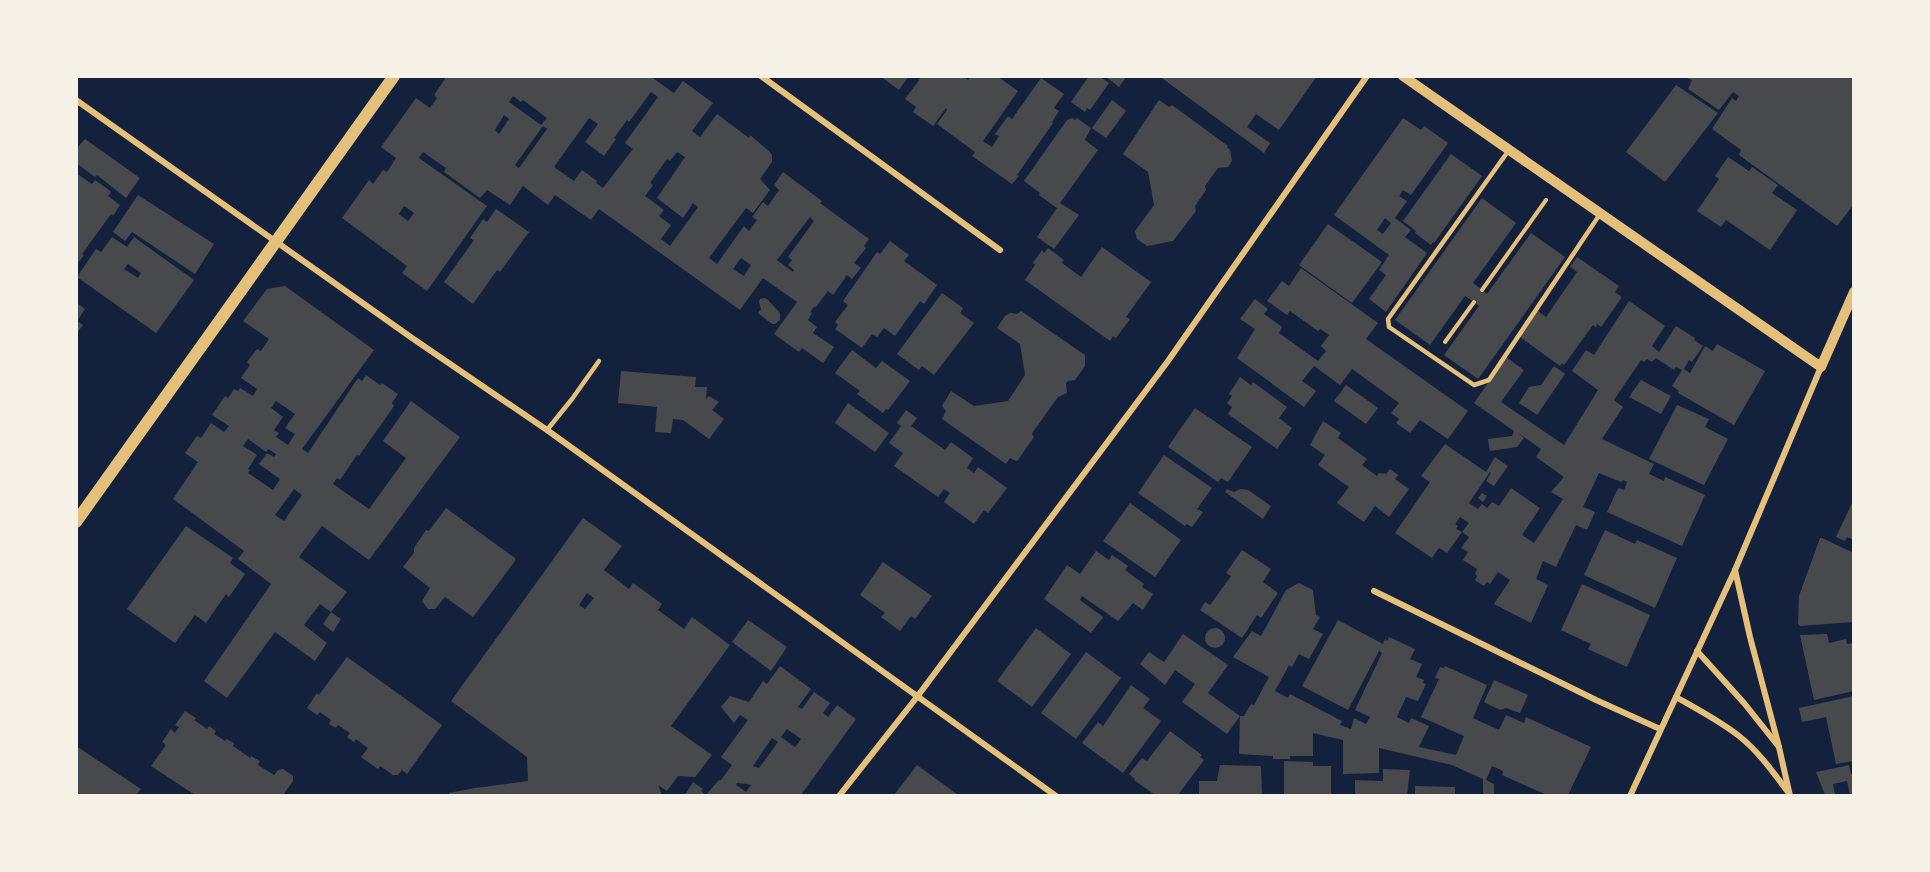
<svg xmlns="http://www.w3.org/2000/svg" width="1930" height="872" font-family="'Space Grotesk',sans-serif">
<rect width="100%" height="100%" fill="#14213d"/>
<g fill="#48494c" fill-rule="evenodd">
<path d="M447,76h203l24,17 9,-12 30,22 -21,28 8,6 17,-23 32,24 1,-3 18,15 4,5v7l-12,17 10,11 -17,23 -7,-5 -37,50 8,6 27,-38 5,5 8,-11 -5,-3 11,-15 5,4 11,-16 -5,-5 9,-13 39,29 -2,2 49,36 -5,7 2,2 -12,15 7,5 -9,11 -5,-4 -14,20 -5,-4 -12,16 -1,-1 -5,6 2,1 -4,7 9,7 -4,6 21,14 -11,16 -21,-15 -3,4 -25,-18 23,-32 -34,-24 -23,32 -141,-101 -8,11 -36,-25 -7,10 -25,-19 -13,19 -23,-15 -7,8 -36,-26 2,-4 -23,-16 -4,6 68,48 -60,85 -25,-18 5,-7 -65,-48 27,-38 4,4 10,-14 4,2 9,-14 -15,-11 35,-49 14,10 7,-10 -3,-3zM651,92l7,5 -33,46 8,6 -30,39 -7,-5 1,-2 -15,-11 -8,11 -20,-14 35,-49 9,6 -13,18 19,14 12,-17 -2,-1 13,-18 2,2zM513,96l8,6 2,-2 24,18 -6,7 -32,-23zM504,115l5,4 -10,15 -4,-4zM543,126l4,3 -28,39 -4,-3zM677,152l8,5 -28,41 26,20 10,-15 5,4 -28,39 -9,-7 10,-14 -12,-9 5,-6 -19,-14 8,-11 -3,-2 17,-24 3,2zM404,206l10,7 -6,8 -9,-7zM810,217l4,4 -26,36 4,3 -4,5 6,5 -1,2 -16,-12zM741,258l10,7 -7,11 -11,-7z"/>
<polygon points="880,76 909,76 899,90"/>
<polygon points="922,76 963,76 968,80 971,76 997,76 1018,91 983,141 992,147 999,136 995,134 1008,116 1012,119 1041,78 1064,94 1054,108 1059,111 1052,122 1053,123 1017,175 1019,176 1012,184 972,156 975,152 937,124 947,110 946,108 933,126 913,112 916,107 905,99"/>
<polygon points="1089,76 1099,76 1109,83 1090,110 1087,108 1085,112 1071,102"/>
<polygon points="1105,76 1127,76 1119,87"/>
<polygon points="1159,76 1317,76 1279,130 1256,114 1247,127 1270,143 1264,153"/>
<polygon points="1682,76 1854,76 1854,204 1837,226 1739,155 1741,150 1712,129 1732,98 1736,101 1739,96 1733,92 1719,110 1688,89 1692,80"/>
<polygon points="1676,85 1718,113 1665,182 1626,152"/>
<polygon points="1112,100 1126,111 1106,138 1092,128"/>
<polygon points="1159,100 1169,107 1172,105 1228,146 1227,147 1230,150 1232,161 1228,167 1218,168 1205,186 1206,190 1195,206 1196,211 1173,241 1147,246 1137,239 1135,231 1154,205 1148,172 1123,154"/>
<polygon points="1072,118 1075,120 1077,118 1091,128 1085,140 1098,150 1060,203 1079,215 1054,249 1037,237 1057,208 1039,195 1040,193 1024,181 1067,120"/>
<path d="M1403,118l18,12 3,-4 24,17 -37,52 -8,-5 -4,6 8,5 -12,17 16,12 -6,7 22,16 -41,59 -17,-13 17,-24 -7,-5 10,-15 -55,-40zM1385,218l6,5 -8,11 -6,-4z"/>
<polygon points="85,139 140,178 126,198 97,175 95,177 76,163 76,149"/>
<polygon points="1451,154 1482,176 1434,243 1433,242 1431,245 1415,233 1416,231 1403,221"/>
<polygon points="1728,157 1749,171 1752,167 1778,185 1772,193 1797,210 1770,250 1726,220 1721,227 1697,211 1719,179 1715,176"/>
<polygon points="76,173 92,184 95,180 109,190 111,192 108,196 120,205 113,216 111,214 82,254 84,255 76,265"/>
<polygon points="138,195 214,244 195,274 132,232 125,241 113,232"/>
<polygon points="1482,198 1516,223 1473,283 1482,290 1487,294 1531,233 1565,257 1478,379 1444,355 1479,306 1474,302 1465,296 1430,345 1395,320"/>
<polygon points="496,209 529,232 500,272 497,270 473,304 444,282 474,240 470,238 483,219 487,222"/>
<polygon points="1328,224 1382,262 1352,303 1299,265"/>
<path d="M112,237l15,10 7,-10 60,43 -38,53 -79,-56 19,-28 5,3zM128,264l13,9 -3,5 -14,-9z"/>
<polygon points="890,241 909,255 904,261 937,285 924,304 920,301 895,336 884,328 877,337 872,334 862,348 835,329 838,325 835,322 848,305 843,301 877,252 880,254"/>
<polygon points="1102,247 1151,282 1126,317 1130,319 1116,338 1113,336 1110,341 1025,280 1035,265 1033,263 1042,250 1044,253 1048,248 1064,260 1062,263 1081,277"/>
<polygon points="1577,257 1619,286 1615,292 1622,297 1601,327 1597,324 1596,327 1593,325 1564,365 1562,363 1560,366 1520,337 1538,311 1546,317 1577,272 1570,267"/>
<polygon points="1301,268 1378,323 1366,339 1468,411 1448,439 1420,420 1410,433 1396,423 1399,419 1391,413 1399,403 1352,369 1340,385 1314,366 1302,381 1316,391 1304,407 1237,358 1255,329 1240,319 1255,299 1268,309 1264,314 1282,327 1279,333 1318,361 1326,351 1321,346 1329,335 1320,329 1318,331 1290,311 1287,315 1267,301 1282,281 1289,286"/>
<path d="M285,286l89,64 -72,99 6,4 50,-75 4,3 4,-6 14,10 2,-2 16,11 -6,9 2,3 -35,50 -2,-1 -17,25 -3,-2 -4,6 36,25 37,-51 -23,-17 28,-40 49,36 -91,123 -47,-34 -23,31 48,35 -16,20 -11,-8 -16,21 23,18 -12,18 -40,-29 -48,66 -23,-17 67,-97 -33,-25 6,-8 -71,-52 25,-37 -13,-9 12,-17 4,2 10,-15 13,9 5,-6 -17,-11 13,-19 3,2 6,-9 4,2 2,-3 13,8 4,-7 -16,-11 9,-13 -3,-3 10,-13 4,2 8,-12 -26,-18 24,-32zM276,401l19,13 -10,14 10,6 -7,11 -12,-8 3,-4 -5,-3 9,-13 -12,-9zM248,439l18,13 2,-3 8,5 -2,3 -7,-4 -8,11 21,15 -7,11 -25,-17 2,-3 -2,-1 9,-14 -14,-9zM294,489l8,6 -18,26 -9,-6z"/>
<polygon points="942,293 963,308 960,313 974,323 934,375 922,366 919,370 897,354"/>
<polygon points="764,298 767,299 780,313 780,320 775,324 772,324 758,313 761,309 759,302 760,299"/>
<polygon points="1629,301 1665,326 1652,346 1659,352 1676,326 1695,338 1694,340 1703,346 1692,362 1689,360 1684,369 1690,373 1705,346 1713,351 1717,344 1765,371 1734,425 1678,393 1679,391 1672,386 1682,370 1676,367 1674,370 1656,358 1652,362 1647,359 1644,362 1641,360 1614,400 1623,407 1602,439 1654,464 1649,474 1664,481 1665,477 1705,495 1682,546 1607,512 1617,490 1619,488 1624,490 1627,482 1623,480 1621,482 1599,473 1583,507 1595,512 1587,530 1576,525 1556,567 1543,561 1536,579 1548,585 1531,623 1494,604 1510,580 1498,572 1490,584 1487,582 1484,586 1475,580 1477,576 1475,574 1477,569 1463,560 1468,552 1461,548 1469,537 1462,532 1469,523 1460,517 1455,524 1458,526 1456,529 1462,532 1447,553 1439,548 1432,558 1395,533 1430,482 1421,476 1445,444 1486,472 1495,457 1508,466 1494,486 1486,481 1491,473 1490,472 1469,503 1478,509 1482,504 1487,508 1492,502 1499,506 1511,488 1540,508 1522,535 1534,543 1563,499 1551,492 1564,477 1536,457 1541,449 1517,432 1524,438 1517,447 1490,451 1488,439 1512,436 1514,431 1474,403 1506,357 1524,370 1501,402 1564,445 1598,390 1572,371 1586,350 1594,355"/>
<polygon points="76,302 85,309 77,321 83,325 76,334"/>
<polygon points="1021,311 1085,355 1085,366 1075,380 1068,381 1066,383 1067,393 1058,397 1033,432 1032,434 1034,437 1018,460 1016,461 1010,458 1006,464 942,419 946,411 942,406 951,391 974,406 1008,401 1025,375 1020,344 997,328 1005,316 1010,313 1017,314"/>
<polygon points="852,350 876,368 882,361 910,381 888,410 886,409 883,413 857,394 860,391 835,373"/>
<polygon points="1554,366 1565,374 1537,415 1519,403 1529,387 1541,385"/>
<polygon points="621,371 696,377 695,387 707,387 706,399 709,396 719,402 712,410 724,419 709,439 683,420 673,419 671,433 655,432 657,407 618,403"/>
<polygon points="1240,377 1251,385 1253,382 1287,407 1279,418 1292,428 1277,449 1228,414 1232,407 1227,403 1232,396 1229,394"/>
<polygon points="1641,380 1671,396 1661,414 1629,397"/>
<polygon points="1346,385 1378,408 1366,424 1334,401"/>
<polygon points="848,403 889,433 875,452 835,423"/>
<polygon points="1677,405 1709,419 1705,427 1728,439 1704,485 1649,459"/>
<polygon points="1195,408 1252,447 1228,482 1221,478 1218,482 1168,447"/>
<polygon points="906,410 917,418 911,426 945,450 951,442 973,458 967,468 974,473 978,467 1007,488 988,513 984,510 974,524 944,502 950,493 944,489 938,497 894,466 903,453 889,443 901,426 897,423"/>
<polygon points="1323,421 1341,433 1338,438 1367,459 1362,465 1377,476 1379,473 1386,474 1390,469 1398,475 1395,479 1409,489 1389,517 1375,506 1364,522 1337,503 1349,487 1318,465 1325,455 1310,445"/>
<polygon points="1164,455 1212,488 1197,509 1203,512 1192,527 1187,524 1185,526 1138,493"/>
<polygon points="1227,489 1234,492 1241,489 1248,490 1271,506 1263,519 1225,492"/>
<polygon points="1482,493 1487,496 1483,502 1478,498"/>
<polygon points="1854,499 1854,540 1847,537 1845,541 1836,537"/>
<polygon points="1130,503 1181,540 1155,577 1103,541"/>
<polygon points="446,508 515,558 515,561 473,617 445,597 435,609 428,609 422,601 430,588 403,567 414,553 414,548 426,530 429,531"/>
<path d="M583,518l39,28 -18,24 25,19 4,-6 29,21 -4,6 26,19 8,-12 38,28 -59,81 41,29 -17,22 -17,-1 -11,15 -9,-6 4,10h-212l-1,-2 26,-5 53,-7 -1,-24 -76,-56zM587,593l7,5 -9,11 -6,-4z"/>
<polygon points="186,526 233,558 230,563 245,574 229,597 226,594 206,623 195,615 175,643 127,609"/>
<polygon points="1605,530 1635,544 1637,540 1677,558 1655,608 1584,575"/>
<polygon points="1820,538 1822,538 1854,553 1854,622 1800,626 1798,624 1799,596"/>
<polygon points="1242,550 1271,569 1263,582 1278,593 1261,618 1257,615 1242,638 1200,610 1205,602 1210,605 1231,576 1226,573"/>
<polygon points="1096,551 1109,560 1112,555 1128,566 1125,570 1144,584 1142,587 1153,594 1143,610 1133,603 1118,621 1082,596 1080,600 1103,617 1091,633 1044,599 1067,565 1080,574"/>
<polygon points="883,562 932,596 915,619 911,616 900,631 881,617 885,613 860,595"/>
<polygon points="1299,583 1313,590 1316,615 1320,617 1313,629 1323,634 1309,659 1299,654 1292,667 1289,665 1275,691 1288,698 1290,694 1342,721 1340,725 1351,729 1354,718 1366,724 1370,717 1355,710 1382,653 1379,651 1348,710 1302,686 1338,620 1383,644 1385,639 1387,641 1389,637 1415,649 1410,659 1422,664 1416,677 1424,680 1423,683 1426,684 1418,701 1406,697 1397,717 1409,723 1411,718 1429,726 1419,747 1456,755 1464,736 1421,717 1439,679 1435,678 1440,667 1444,668 1445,666 1487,685 1473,718 1499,730 1506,715 1524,723 1526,717 1591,747 1568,795 1547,795 1502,775 1503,771 1492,766 1486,780 1494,784 1494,795 1483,795 1483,779 1452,765 1379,748 1379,773 1343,774 1343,740 1313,733 1313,756 1290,756 1290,759 1273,759 1273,756 1239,754 1240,716 1244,716 1251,704 1254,705 1269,677 1233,657 1252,631 1261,636 1286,590"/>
<polygon points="1582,584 1650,615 1627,667 1588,649 1591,644 1561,630"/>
<polygon points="331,612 341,619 333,632 323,624"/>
<polygon points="748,620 787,647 771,671 732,642"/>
<polygon points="1036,628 1071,654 1032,707 997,681"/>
<circle cx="1215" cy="638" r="10"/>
<polygon points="1183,634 1228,665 1208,693 1240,716 1227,734 1182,702 1195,684 1175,670 1165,685 1140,664 1149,652 1164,662"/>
<polygon points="1827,634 1829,643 1846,639 1847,644 1854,643 1854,691 1814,700 1800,635"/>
<polygon points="1086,652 1121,678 1076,739 1041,713"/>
<polygon points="347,657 442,725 407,774 402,770 398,775 393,775 380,766 378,769 361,757 368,748 356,739 354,742 347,737 350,733 338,725 336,728 329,724 331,720 320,712 317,715 307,708 317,693 319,695"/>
<path d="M780,666l31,23 -13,18 4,2 12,-17 16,11 -7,10 5,4 9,-12 19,14 -55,76h-116l8,-13 10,7 -2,2 5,4 13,-15h2l11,-15 -11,-8 27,-37 -8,-5 -6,8 -13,-16 9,-11 19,6 14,-21 4,3zM787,729l14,10 -6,8 -14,-10zM772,738l6,4 -19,26 -6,-2zM737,783l10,1 4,1 -5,7 -10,-7z"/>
<polygon points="1494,680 1528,695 1520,713 1506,708 1500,710 1484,702"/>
<polygon points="1131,685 1150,699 1143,708 1161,721 1123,773 1082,743 1098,722 1103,726"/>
<polygon points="1854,696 1854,761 1836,764 1826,717 1802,722 1799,708"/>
<polygon points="185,711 196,718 194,720 207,729 209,726 216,731 214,734 225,741 227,739 234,743 233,746 250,758 251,756 260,761 258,765 274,775 278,770 283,769 293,776 293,781 283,795 195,795 151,766 166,745 162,742 171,729 175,733 179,727 175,725"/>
<polygon points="1170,731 1202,755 1200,757 1204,760 1178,795 1155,795 1134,780 1135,779 1129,774 1142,758 1147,761"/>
<polygon points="76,746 141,789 136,795 76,795"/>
<polygon points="1284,761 1313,762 1313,766 1331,766 1331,795 1284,795"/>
<polygon points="917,765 958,795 894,795"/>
<polygon points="1220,765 1261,766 1262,795 1199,795 1199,781 1217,781"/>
<polygon points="1849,765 1851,774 1854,773 1854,795 1850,795 1847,781 1833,784 1835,795 1825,795 1816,772"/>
<polygon points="1383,769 1410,770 1407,795 1355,795 1355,780 1383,781"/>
<polygon points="1415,786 1455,787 1455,795 1415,795"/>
</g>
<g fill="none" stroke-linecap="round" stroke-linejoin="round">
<g stroke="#e5c07b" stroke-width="4">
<polyline points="1482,290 1546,200"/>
<polyline points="1445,342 1474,302"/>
</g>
<g stroke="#e5c07b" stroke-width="4.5">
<polyline points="1509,150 1388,319 1389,327 1474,385 1489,380 1600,214"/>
<polyline points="547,430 572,399 599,361"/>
</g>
<g stroke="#e5c07b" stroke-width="6">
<polyline points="761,76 1000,250"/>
<polyline points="76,100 412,338 547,430 1056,796"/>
<polyline points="1735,570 1750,637 1779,747"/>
<polyline points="1374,591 1596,700 1660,729"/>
<polyline points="1697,651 1744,703 1779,747 1790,796"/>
<path d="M1676,697c21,12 44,24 63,39 20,16 34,36 49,56"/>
<polyline points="839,796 917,697 1168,361 1367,76"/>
<polyline points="1630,796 1735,570 1821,367"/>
</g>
<polyline stroke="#e5c07b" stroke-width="10" points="1403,76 1821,367 1854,292"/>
<polyline stroke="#e5c07b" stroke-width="12" points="76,522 394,76"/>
</g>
<rect width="1930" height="872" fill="none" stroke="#f6f1e7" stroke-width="156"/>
</svg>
